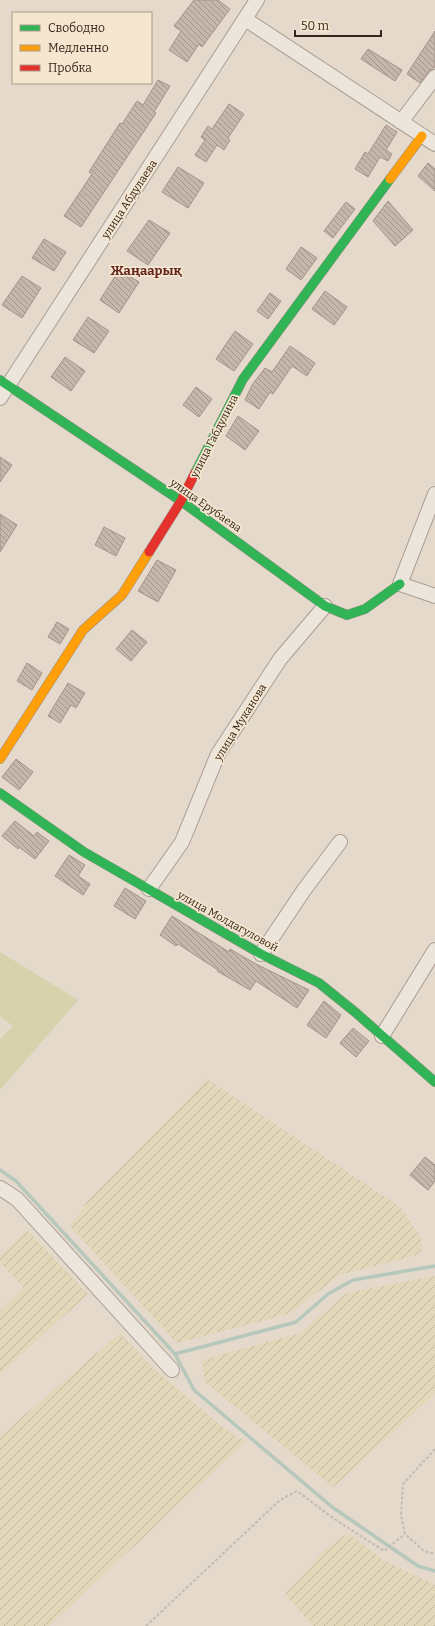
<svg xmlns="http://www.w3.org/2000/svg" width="435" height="1626" font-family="Bitter,serif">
<defs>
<pattern id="farmland-furrows" width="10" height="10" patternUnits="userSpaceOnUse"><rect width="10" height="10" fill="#e3d7ba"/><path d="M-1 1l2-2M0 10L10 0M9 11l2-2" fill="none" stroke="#c3b89f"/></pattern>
<pattern id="building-back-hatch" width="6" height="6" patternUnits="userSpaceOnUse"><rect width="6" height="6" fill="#c7b7ab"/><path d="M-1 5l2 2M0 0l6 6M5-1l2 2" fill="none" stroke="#a2958a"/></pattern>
</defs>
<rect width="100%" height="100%" fill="#e4d9ca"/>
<g fill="url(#farmland-furrows)">
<polygon points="207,1079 400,1207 421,1238 421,1254 340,1275 289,1314 177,1343 70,1226 88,1201"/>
<polygon points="27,1230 88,1294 0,1374 0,1310 24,1288 0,1262 0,1256"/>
<polygon points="435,1276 435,1394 333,1487 205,1382 202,1360 300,1333 347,1293"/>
<polygon points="120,1333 153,1368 224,1428 245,1442 49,1626 0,1626 0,1436"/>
<polygon points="348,1533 383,1560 435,1585 435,1626 313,1626 285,1594 326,1549"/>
</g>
<polygon fill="#d6d2ac" points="0,952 78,1000 0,1090 0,1039 13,1026 0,1016"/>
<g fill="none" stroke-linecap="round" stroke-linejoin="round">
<g stroke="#b6c8bb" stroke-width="3.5">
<polyline points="0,1170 16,1181 175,1354 296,1322 328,1294 353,1280 435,1266"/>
<polyline points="175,1354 194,1390 332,1507 418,1566 435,1571"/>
</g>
</g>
<g fill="url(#building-back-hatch)" stroke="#a4948a">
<polygon points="194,0 218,0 230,9 202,47 199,44 187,62 169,50 181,31 174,26"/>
<polygon points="435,31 435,67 428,72 420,83 407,74"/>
<polygon points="368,49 402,70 395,81 361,59"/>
<polygon points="158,80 170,86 154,112 156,113 81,227 64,216 92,174 89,172 120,123 122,124 137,101 143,105"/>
<polygon points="229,104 244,114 228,138 230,140 224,150 217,145 206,162 195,155 205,140 201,137 208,126 212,129"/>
<polygon points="386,125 397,132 386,150 392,154 388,161 380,157 368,177 355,169 365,152 368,154"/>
<polygon points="428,163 435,169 435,191 418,176"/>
<polygon points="178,167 204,183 188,208 162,192"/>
<polygon points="388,201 413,230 395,246 373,221"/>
<polygon points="346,202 355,209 333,238 324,231"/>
<polygon points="149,220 170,233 148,265 127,251"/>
<polygon points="44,239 66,252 54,271 32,258"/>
<polygon points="301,247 317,258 301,280 286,269"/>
<polygon points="119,270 139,282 119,313 100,300"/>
<polygon points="22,276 41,288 22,318 2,305"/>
<polygon points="325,291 347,307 334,325 312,309"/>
<polygon points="270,293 281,301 268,319 257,311"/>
<polygon points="88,317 109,331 94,353 73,340"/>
<polygon points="235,331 253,344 234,371 216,359"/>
<polygon points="290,346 315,363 307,376 292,366 273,394 270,392 259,409 245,400 252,385 265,368 272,372"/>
<polygon points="65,357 85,371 71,391 51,377"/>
<polygon points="196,387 212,399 199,417 183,405"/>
<polygon points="238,416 259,431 245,450 226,436"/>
<polygon points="0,457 12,465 0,482"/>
<polygon points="0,514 17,525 0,552"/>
<polygon points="104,527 125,538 116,556 95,545"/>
<polygon points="157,560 176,570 158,602 138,591"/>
<polygon points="57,622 69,629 60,644 48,637"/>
<polygon points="132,630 147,642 131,661 116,649"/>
<polygon points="27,663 42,673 32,690 17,681"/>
<polygon points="68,683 85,693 76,708 71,705 60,723 48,716"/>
<polygon points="16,759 33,772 19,790 2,777"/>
<polygon points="15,821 34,836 37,832 49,841 35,859 19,847 18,849 2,836"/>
<polygon points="69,855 85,865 78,876 90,884 83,895 55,876"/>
<polygon points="125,888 146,901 135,919 114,906"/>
<polygon points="172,916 229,952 230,949 256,964 309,990 297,1008 256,981 250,990 217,971 218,970 178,944 176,946 160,935"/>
<polygon points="324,1001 341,1015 326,1038 307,1025"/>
<polygon points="353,1028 369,1041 356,1057 340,1043"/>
<polygon points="425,1157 435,1165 435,1181 428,1190 410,1175"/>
</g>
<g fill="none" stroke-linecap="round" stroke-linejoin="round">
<g stroke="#a99e94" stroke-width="16">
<g id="street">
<polyline points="245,19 435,144"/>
<polyline points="401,122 435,77"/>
<polyline points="0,398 257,0"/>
<polyline points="435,494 400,584 435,596"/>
<polyline points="149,889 182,842 218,754 280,659 325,606"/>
<polyline points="261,954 304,890 340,842"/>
<polyline points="382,1036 435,950"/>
<polyline points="0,1188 17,1199 172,1370"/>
</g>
</g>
<g stroke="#988e84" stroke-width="10">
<g id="fast">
<polyline points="0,380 181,501 325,606 347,615 365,609 400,584"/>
<polyline points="195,473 243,379 390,179"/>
<polyline points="0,793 84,852 261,954 319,983 355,1012 435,1082"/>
</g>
</g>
<g stroke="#988e84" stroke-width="10">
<g id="slow">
<polyline points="390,179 422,136"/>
<polyline points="0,759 83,630 122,595 149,552"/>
</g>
</g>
<g stroke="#988e84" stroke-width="10">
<polyline id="jam" points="149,552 181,501 195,473"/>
</g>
<g stroke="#c4bcb3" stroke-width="2" stroke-dasharray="3 2" stroke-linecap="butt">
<polyline points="435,1449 403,1484 401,1515 405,1534 424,1551 435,1554"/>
<polyline points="146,1626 280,1500 297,1491 333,1518 384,1551 405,1534"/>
</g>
<use href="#street" stroke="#ece5dc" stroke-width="14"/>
<use href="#fast" stroke="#30b455" stroke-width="9"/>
<use href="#slow" stroke="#ff9f0a" stroke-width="9"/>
<use href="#jam" stroke="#e5322d" stroke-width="9"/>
</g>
<g text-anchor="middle" stroke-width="3.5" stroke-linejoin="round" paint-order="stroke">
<g font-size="11" fill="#36261c" stroke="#f5e6cf">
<text transform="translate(129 199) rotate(-57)" y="4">улица Абдулаева</text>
<text transform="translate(214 436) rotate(-63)" y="4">улица Габдулина</text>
<text transform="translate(206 505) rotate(35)" y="4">улица Ерубаева</text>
<text transform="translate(240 722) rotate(-58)" y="4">улица Муканова</text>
<text transform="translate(228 921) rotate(29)" y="4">улица Молдагуловой</text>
</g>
<g font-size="13" font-weight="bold" fill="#63231c" stroke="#f5e6cf">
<text x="146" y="275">Жаңаарық</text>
</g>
</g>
<rect x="12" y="12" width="140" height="72" fill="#f5e6cf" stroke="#a99987"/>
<rect x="20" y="25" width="20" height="6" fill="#30b455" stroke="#a99987"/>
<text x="48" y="32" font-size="12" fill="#36261c">Свободно</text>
<rect x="20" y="45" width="20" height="6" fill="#ff9f0a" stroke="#a99987"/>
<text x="48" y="52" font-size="12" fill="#36261c">Медленно</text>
<rect x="20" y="65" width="20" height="6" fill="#e5322d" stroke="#a99987"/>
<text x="48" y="72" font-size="12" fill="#36261c">Пробка</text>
<path d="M295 30v6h86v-6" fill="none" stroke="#36261c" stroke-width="2"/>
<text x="301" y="30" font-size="12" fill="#36261c" stroke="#f5e6cf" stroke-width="3" paint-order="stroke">50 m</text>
</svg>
